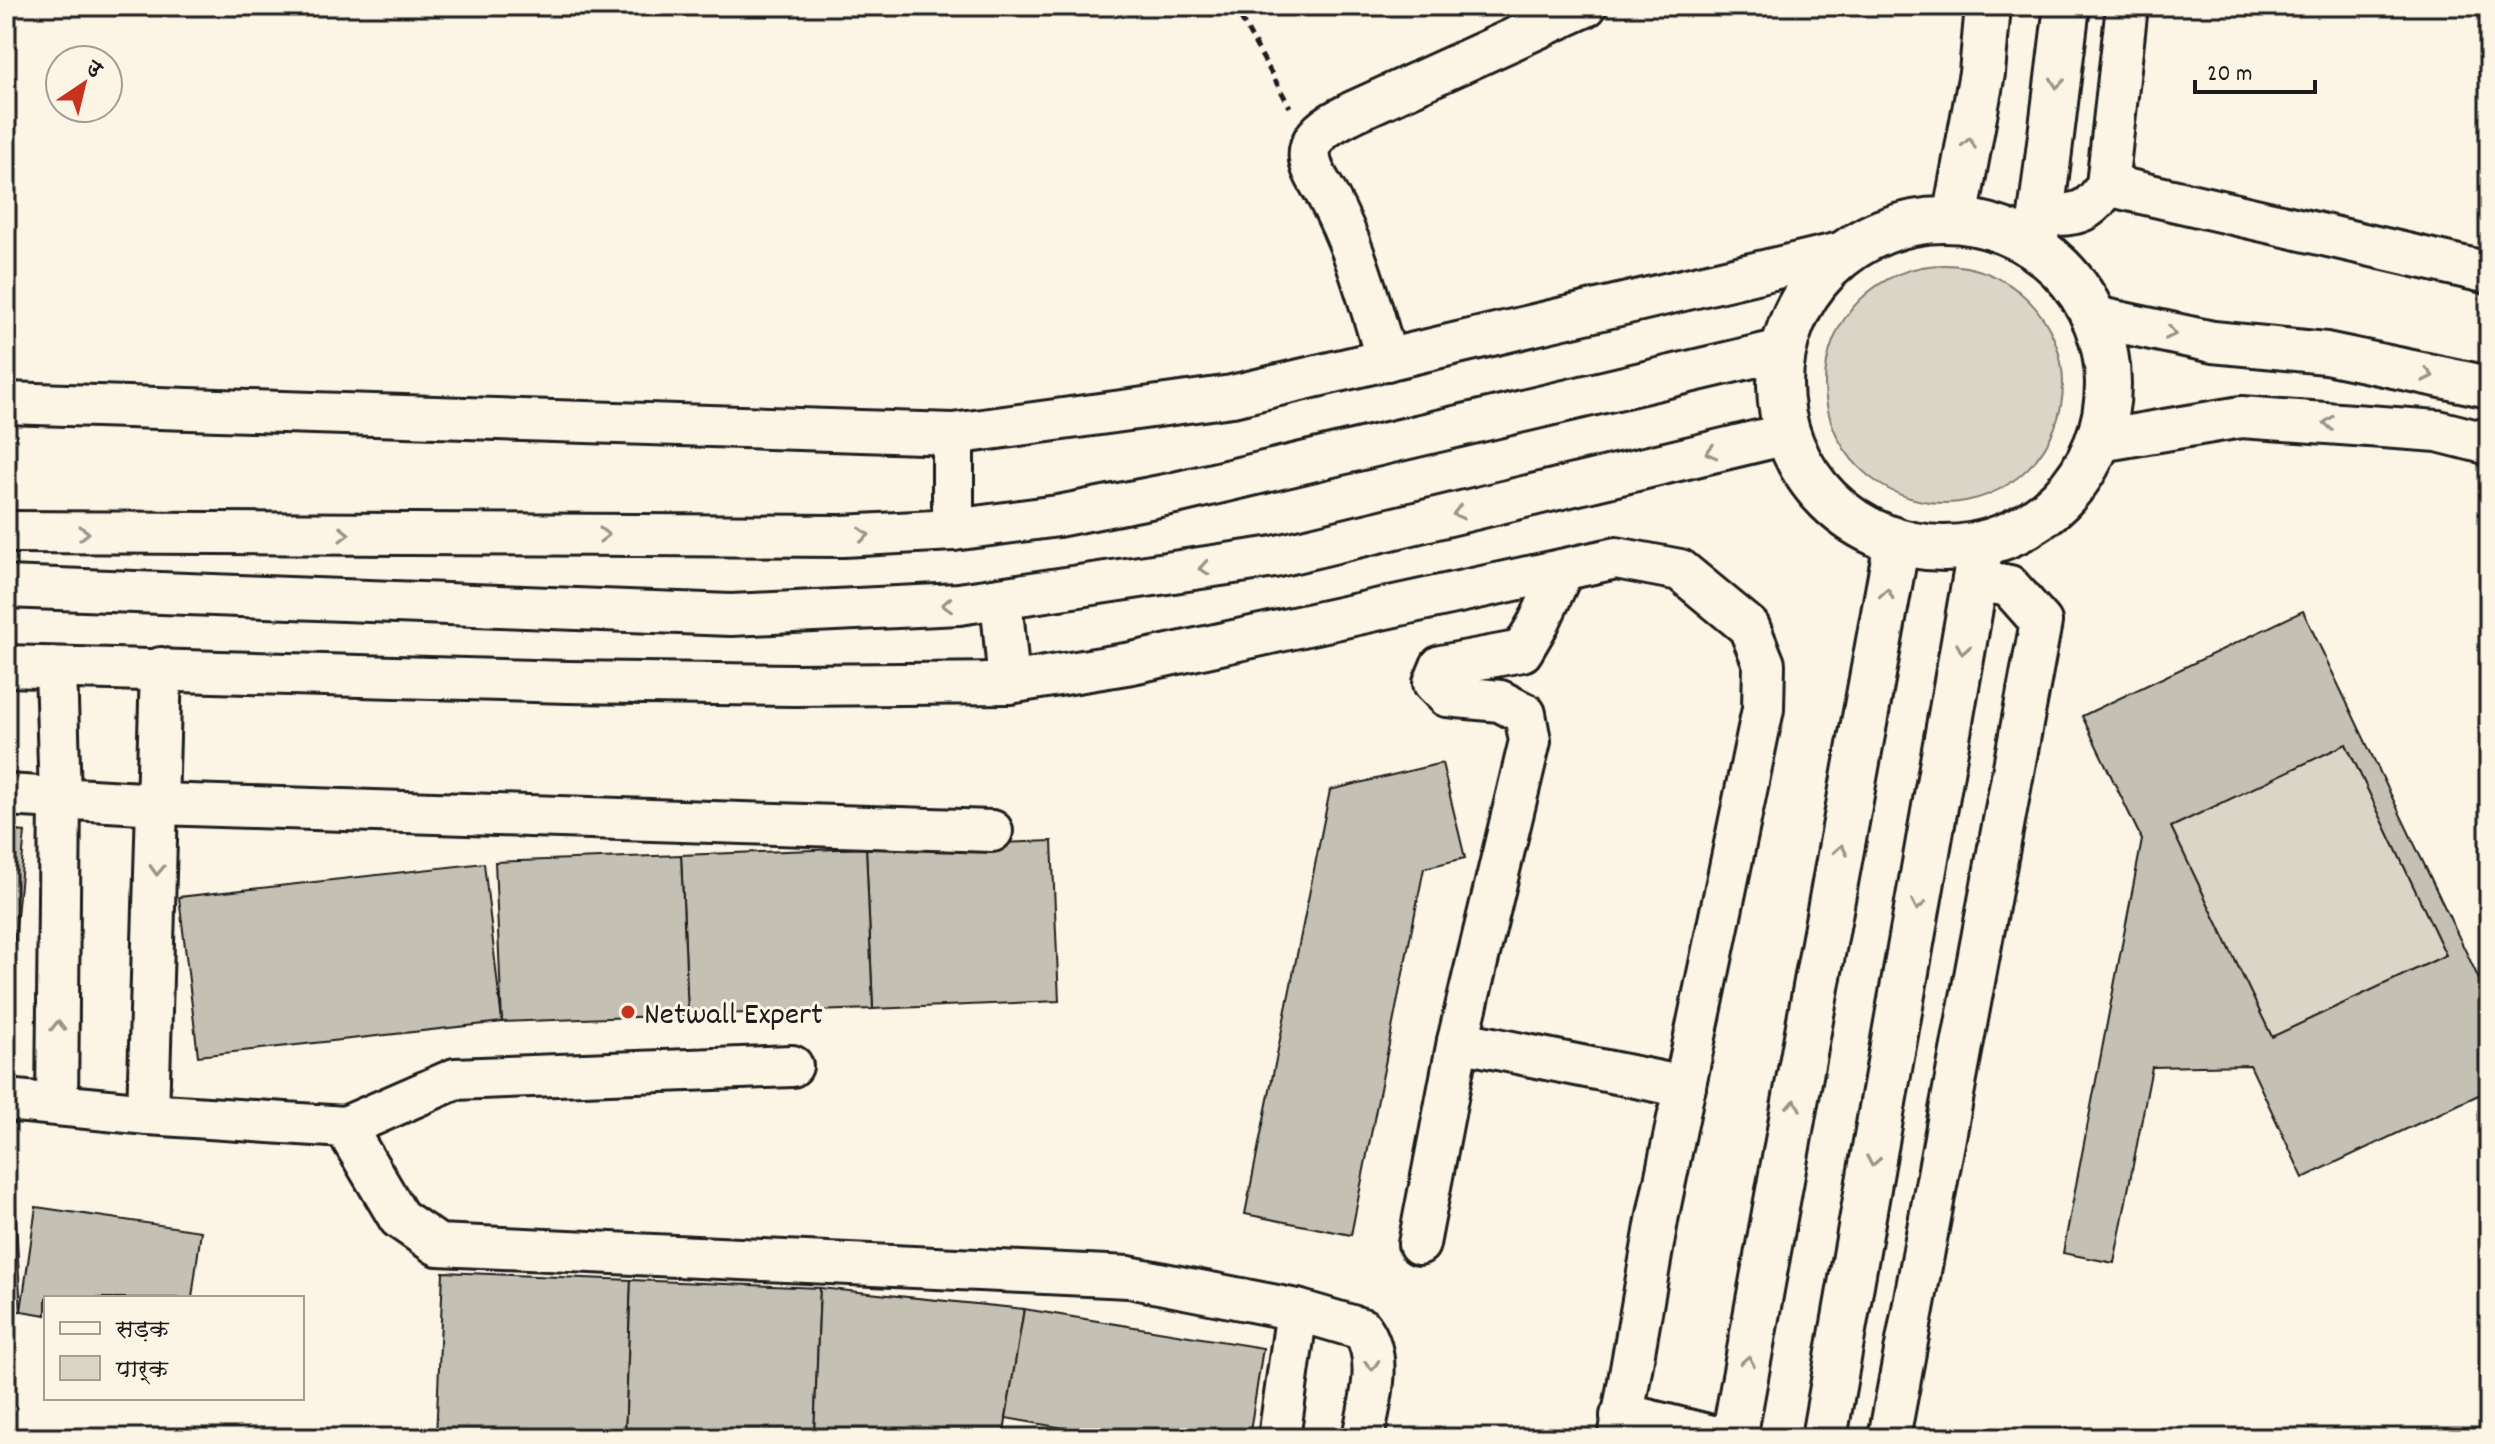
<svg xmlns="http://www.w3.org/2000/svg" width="2495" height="1444" font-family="Dekko,'Playpen Sans Deva',sans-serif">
<rect width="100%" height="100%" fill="#fcf5e5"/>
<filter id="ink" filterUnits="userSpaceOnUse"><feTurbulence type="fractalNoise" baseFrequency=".0125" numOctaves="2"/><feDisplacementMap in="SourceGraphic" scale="16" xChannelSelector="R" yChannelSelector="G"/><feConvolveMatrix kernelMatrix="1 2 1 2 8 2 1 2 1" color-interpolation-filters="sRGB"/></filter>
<g filter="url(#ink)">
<g fill="#dbd5c8" stroke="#7c7872" stroke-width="2">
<circle cx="1944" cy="384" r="119"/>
<polygon points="2346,744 2446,955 2272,1037 2171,827"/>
</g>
<g fill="#c4c0b3" stroke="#1c1c1c" stroke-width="2" fill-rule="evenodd">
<path d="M2303,611l186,389v90l-186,88 -53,-113 -98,2 -38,196 -51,-10 79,-413 -60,-124zM2346,744l100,211 -174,82 -101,-210z"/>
<polygon points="1442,763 1465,858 1424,868 1351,1235 1245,1214 1330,790"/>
<polygon points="6,830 25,832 11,979 6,979"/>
<polygon points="1052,841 1059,1001 873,1009 866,848"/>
<polygon points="866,848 873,1009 688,1015 681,855"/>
<polygon points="681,855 688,1015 502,1022 495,862"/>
<polygon points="484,863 502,1022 198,1056 179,897"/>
<polygon points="6,1205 15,1205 21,1311 6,1312"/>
<polygon points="36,1207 201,1231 192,1298 46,1298 46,1315 21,1311"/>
<polygon points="443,1272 631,1280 625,1438 436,1438"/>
<polygon points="631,1280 820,1288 814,1438 625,1438"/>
<polygon points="820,1288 1024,1309 1003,1438 814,1438"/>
<polygon points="1024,1309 1263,1348 1249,1438 1121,1438 1006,1418"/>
</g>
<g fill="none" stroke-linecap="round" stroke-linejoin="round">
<g stroke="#1c1c1c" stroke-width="46">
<g id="minor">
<polyline points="2107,185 2489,273"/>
<path d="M2041,216c33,-2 47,1 66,-31l20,-179"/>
<polyline points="2095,317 2213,342 2326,353 2489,387"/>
<path d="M1387,360c-17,-55 -31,-112 -59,-163 -8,-15 -23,-33 -17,-51 7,-18 27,-26 42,-34l233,-106"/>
<polyline points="6,403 953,434 1232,396 1849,251"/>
<polyline points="953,434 953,530"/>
<polyline points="2100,441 2241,417 2438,431 2489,444"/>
<polyline points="6,532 843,536 953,530 1058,516 1175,493 1782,350"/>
<polyline points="6,587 731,615 959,604 1274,557 1787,434"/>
<polyline points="1001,598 1009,683"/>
<polyline points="6,666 568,682 795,685 1009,683 1132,663 1616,558 1680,570 1749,627 1764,664 1763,709 1658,1215 1619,1438"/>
<polyline points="56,669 60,797 57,1104"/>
<polyline points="6,795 159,804 992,831"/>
<polyline points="1458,1041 1685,1087"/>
<path d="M6,1100l142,14 197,13 54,91 39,27 691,32 168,33 65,19c22,30 7,76 1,109"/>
<polyline points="148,1114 161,668"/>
<polyline points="345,1127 455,1079 792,1066"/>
<polyline points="1419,1244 1458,1041 1530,741 1525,714 1500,701 1447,696 1434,683 1441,666 1522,651 1539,622 1563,570"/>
<polyline points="1279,1438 1297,1310"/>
<polyline points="1889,1438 2041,622 2009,586 1976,580"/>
</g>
</g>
<g stroke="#1c1c1c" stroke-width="50">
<g id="major">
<polyline points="1955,219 1982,73 1988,6"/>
<circle cx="1944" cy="384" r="164"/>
<polyline points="2033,246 2041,216 2067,6"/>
<polyline points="1623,1416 1712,1438"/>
<polyline points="1734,1438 1897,542"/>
<polyline points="1824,1438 1981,545"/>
</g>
</g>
<polyline stroke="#1c1c1c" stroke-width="5" stroke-dasharray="8 6" stroke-linecap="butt" points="1234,6 1290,107"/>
<use href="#minor" stroke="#fcf5e5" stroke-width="40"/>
<use href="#major" stroke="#fcf5e5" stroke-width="44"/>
</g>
<defs><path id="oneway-chevron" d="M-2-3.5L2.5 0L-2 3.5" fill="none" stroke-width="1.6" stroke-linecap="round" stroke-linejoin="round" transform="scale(2)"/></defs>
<g stroke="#97938b">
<use href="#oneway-chevron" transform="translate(2057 83) rotate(97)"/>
<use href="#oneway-chevron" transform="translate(1969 143) rotate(-80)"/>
<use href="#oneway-chevron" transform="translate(2171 333) rotate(12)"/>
<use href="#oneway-chevron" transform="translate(2428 375) rotate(12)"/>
<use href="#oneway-chevron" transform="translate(2329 423) rotate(-176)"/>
<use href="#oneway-chevron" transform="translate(1711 452) rotate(166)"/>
<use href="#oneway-chevron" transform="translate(1458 513) rotate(166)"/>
<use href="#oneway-chevron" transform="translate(84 533)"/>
<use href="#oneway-chevron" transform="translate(344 534)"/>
<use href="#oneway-chevron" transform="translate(604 535)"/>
<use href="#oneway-chevron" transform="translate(864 535) rotate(-3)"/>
<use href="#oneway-chevron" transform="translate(1204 568) rotate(171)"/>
<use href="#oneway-chevron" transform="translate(1887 594) rotate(-80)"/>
<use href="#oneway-chevron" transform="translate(947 605) rotate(177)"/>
<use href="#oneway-chevron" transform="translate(1963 649) rotate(100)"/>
<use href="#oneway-chevron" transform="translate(1841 850) rotate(-80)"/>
<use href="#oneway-chevron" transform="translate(157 870) rotate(92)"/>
<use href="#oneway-chevron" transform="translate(1918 905) rotate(100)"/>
<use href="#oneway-chevron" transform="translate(58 1026) rotate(-89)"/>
<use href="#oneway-chevron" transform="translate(1794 1105) rotate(-80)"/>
<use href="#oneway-chevron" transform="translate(1873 1161) rotate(100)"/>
<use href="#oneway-chevron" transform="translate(1748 1361) rotate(-80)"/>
<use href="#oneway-chevron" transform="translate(1372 1365) rotate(87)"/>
</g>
</g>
<circle fill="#c8321e" stroke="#fcf5e5" stroke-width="3" cx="628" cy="1012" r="8"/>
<g text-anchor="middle" stroke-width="6" stroke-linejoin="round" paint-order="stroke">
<g font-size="32" fill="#1c1c1c" stroke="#fcf5e5" text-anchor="start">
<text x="644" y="1023">Netwall Expert</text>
</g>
</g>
<rect width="2495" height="1444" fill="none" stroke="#fcf5e5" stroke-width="32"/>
<rect x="16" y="16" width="2463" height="1412" fill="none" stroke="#1c1c1c" stroke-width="3" filter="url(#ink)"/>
<rect x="44" y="1296" width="260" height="104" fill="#fcf5e5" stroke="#a29e95" stroke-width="2"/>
<rect x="60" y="1322" width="40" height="12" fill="#fcf5e5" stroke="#a29e95" stroke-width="2"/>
<text x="116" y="1336" font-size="24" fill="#1c1c1c">सड़क</text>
<rect x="60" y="1356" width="40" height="24" fill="#dbd5c8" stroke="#a29e95" stroke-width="2"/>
<text x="116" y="1376" font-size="24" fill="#1c1c1c">पार्क</text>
<g transform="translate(84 84) rotate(35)"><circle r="38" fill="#fcf5e5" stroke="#a29e95" stroke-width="2"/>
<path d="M0-6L14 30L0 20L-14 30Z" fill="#c8321e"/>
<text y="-12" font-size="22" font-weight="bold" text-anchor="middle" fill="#1c1c1c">उ</text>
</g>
<path d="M2195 80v12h120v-12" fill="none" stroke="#1c1c1c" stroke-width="4"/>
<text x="2207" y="80" font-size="24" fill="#1c1c1c" stroke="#fcf5e5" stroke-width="6" paint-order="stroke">20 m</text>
</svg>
